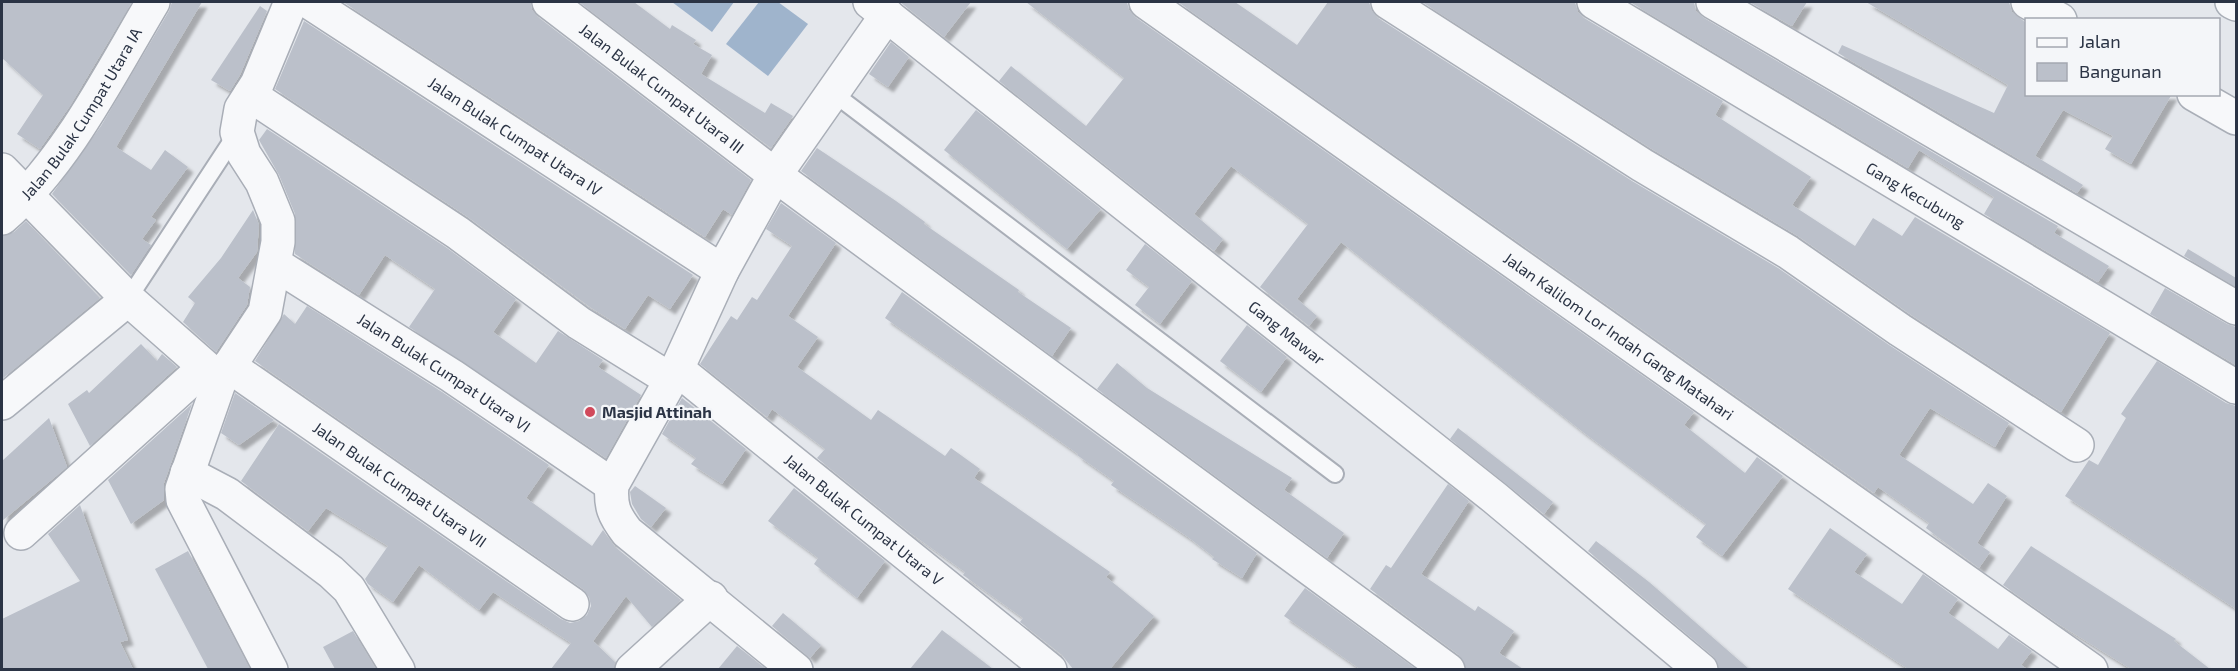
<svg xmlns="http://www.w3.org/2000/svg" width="2238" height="671" font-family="'Exo 2',sans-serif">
<defs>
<filter id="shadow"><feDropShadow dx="5.5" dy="5.5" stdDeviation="1.5" flood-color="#0004"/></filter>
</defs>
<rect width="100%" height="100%" fill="#e4e7ec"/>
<g fill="#9fb4cc">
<polygon points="672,2 734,2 712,32"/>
<polygon points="759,2 778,2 808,24 768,76 726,44"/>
</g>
<g fill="#bbc0ca" filter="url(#shadow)">
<polygon points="2,2 132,2 70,106 40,149 17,134 43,95 2,58"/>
<polygon points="172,2 202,2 116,147 151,170 165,150 188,167 151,217 156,220 142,239 151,245 131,275 52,194 101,126 169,11"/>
<polygon points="343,2 531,2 532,10 538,17 751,180 732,215 723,209 705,237"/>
<polygon points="579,2 634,2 670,29 672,25 696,40 693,44 712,55 701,74 765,113 771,103 793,116 771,148"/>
<polygon points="900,2 971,2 944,37"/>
<polygon points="1026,2 1127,2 1129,10 1135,17 1694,412 1684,425 1745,473 1757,457 1783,476 1722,556 1696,537 1706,524 1583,432 1341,242 1297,299 1317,316 1309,326 1260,287 1308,224 1231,166 1194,214 1223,239 1214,251 999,81 1011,66 1086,126 1124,78"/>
<polygon points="1178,2 1235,2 1297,45 1328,2 1369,2 1372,11 1378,18 1632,181 1778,268 1889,345 2009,423 1995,447 1930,408 1899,455 1973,504 1988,483 2007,496 1977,543 1990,552 1979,568 1926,528 1929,523 1878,487 1874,493"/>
<polygon points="1422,2 1575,2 1578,12 1584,18 1723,101 1715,115 1811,177 1792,205 1855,246 1873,218 1902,236 1915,217 2110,333 2061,412 1910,314 1798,236 1652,149"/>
<polygon points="1630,2 1694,2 1696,11 1704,18 2058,226 2054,233 2109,266 2098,282 1984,214 1994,197 1919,150 1908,168"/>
<polygon points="1749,2 1807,2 1792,26"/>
<polygon points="1866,2 2009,2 2012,12 2026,23 2026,94 2172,94 2131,164 2105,149 2113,136 2063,110 2035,156 2083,185 2077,193 1838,53 1842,45 1994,113 2008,85"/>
<polygon points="260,6 267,11 240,75 230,91 211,80"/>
<polygon points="304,21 693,275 670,309 648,295 625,329 590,307 468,217 275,89"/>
<polygon points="891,42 909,57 888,87 869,74"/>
<polygon points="976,110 1101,209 1067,249 944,150"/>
<polygon points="267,129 447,248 516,299 493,332 536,363 558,331 603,360 598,367 641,395 606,458 409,327 435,289 385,255 359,295 295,254 295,214 279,175 259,140"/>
<polygon points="817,148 896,201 925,222 924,224 1019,290 1018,292 1071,328 1052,356 801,171"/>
<polygon points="781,203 836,243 788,316 818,337 797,367 871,420 878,410 945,456 951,448 980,469 974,478 1110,572 1106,577 1154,616 1110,669 1073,669 1062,655 1020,622 1023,618 963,575 965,572 909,532 817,458 825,449 772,409 767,417 700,364 731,316 737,320 752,297 757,300 792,246 766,229"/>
<polygon points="253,210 259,225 257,252 238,278 250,287 247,305 216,352 183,322 195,303 188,297 221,258"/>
<polygon points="26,221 100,298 2,379 2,236 14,232"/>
<polygon points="1145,244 1192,281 1160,324 1135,305 1149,287 1126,270"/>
<polygon points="2188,249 2236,278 2236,287 2184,256"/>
<polygon points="2165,288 2227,324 2236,327 2236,365 2150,314"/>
<polygon points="902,292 1257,553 1242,578 1212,559 1214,557 1188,537 1111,485 1114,481 1077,455 1078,454 885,318"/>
<polygon points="307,306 442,392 549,465 526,498 592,546 603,530 615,547 681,600 652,627 626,596 593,641 615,662 614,669 551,669 571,643 493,592 479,610 419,565 393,602 368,584 365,579 388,546 326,508 308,531 241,481 279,424 561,619 570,623 579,621 587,615 591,606 589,597 583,589 255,361 284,314 295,324"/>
<polygon points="1247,325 1287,357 1261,392 1220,361"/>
<polygon points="141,344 157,361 162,354 177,367 90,446 68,404 87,390 89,393"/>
<polygon points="2157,361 2226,403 2236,406 2236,609 2065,496 2089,460 2098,465 2126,418 2121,414"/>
<polygon points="1117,363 1147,388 1292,478 1284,490 1344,533 1327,558 1097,389"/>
<polygon points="235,393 274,420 239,445 221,433"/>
<polygon points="682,398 746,449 722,484 691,464 696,458 662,434"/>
<polygon points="192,404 164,483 164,500 131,524 108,480"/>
<polygon points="49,418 67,467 2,521 2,461"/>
<polygon points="1458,428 1553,502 1544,514 1450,439"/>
<polygon points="1448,484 1469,501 1421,574 1475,611 1478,606 1514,631 1499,653 1523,669 1466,669 1459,655 1370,589 1386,565 1391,568"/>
<polygon points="635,486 666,508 651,527 641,519 632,504 630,492"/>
<polygon points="794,488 885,561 857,598 814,564 818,558 768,521"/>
<polygon points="80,505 128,640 120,642 133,669 2,669 2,619 80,581 48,534"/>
<polygon points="1830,528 1867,554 1854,572 1902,604 1923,574 1958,599 1948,613 1998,649 2009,635 2032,651 2021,665 2027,669 1908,669 1788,589"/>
<polygon points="1596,541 1649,582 1749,669 1719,669 1713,656 1588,551"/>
<polygon points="2031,546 2176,639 2174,641 2210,669 2131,669 2057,623 2003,585"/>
<polygon points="188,551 250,669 208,669 155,569"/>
<polygon points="1305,588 1416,669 1360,669 1284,616"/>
<polygon points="783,613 821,645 810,658 772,626"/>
<polygon points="942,630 993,669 910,669"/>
<polygon points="353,631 376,669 335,669 323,647"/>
<polygon points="737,646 766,669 718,669"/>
</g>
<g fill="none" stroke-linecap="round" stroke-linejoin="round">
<g stroke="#a9aeb7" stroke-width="20">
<g id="lane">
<polyline points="833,93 1335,474"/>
<polyline points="128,299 237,133"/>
</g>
</g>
<g stroke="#a9aeb7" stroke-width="36">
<g id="street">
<path id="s1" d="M309,2l413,269"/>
<path id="s2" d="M549,2l226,173 673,495"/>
<path id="s3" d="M870,2l625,496 206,172"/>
<path id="s4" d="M1146,2l945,668"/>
<polyline points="1388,2 1642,165 1788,252 1900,330 2077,445"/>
<path id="s5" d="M1594,2l642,385"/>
<polyline points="1713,2 2236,308"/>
<polyline points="2028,2 2060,20"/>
<polyline points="2232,2 2236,4"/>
<polyline points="2194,94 2236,118"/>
<polyline points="250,95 458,233 579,323 671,380"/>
<polyline points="2,170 128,299 220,380"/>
<path id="s6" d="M2,218c64,-55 108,-144 151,-216"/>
<path id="s7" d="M275,264l177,112 160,109"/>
<path id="s8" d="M229,366l343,238"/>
<path id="s9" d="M677,369l373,301"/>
<polyline points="2,403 128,299"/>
<polyline points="187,473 227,494 331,572 349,589 398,670"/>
<polyline points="21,533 204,368"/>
<polyline points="271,670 183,500 182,489 220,380 265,312 278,242 278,221 262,182 244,154 237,132 241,109 257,84 291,2"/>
<polyline points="632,670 711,598"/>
<path d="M796,670l-169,-138c-13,-17 -17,-26 -15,-47l65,-116 45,-98 53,-96 112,-160"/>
</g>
</g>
<use href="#lane" stroke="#f7f8fa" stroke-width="16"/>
<use href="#street" stroke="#f7f8fa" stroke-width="33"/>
</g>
<circle fill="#d1495b" stroke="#f4f6f9" stroke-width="2" cx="590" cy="412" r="6"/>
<g text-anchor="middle" stroke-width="4.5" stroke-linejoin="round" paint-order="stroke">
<g font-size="16" fill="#2b3445" stroke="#f4f6f9">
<text dy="6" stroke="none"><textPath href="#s2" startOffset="142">Jalan Bulak Cumpat Utara III</textPath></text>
<text dy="6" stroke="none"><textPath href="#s6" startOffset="132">Jalan Bulak Cumpat Utara IA</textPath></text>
<text dy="6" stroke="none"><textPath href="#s1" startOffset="246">Jalan Bulak Cumpat Utara IV</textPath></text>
<text dy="6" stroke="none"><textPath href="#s5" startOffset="375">Gang Kecubung</textPath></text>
<text dy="6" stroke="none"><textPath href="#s3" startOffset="532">Gang Mawar</textPath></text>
<text dy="6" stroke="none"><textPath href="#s4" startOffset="579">Jalan Kalilom Lor Indah Gang Matahari</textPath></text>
<text dy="6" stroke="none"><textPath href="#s7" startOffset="201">Jalan Bulak Cumpat Utara VI</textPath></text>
<text dy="6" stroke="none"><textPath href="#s8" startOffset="208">Jalan Bulak Cumpat Utara VII</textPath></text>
<text dy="6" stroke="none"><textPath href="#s9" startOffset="240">Jalan Bulak Cumpat Utara V</textPath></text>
</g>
<g font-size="16" font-weight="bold" fill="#2b3445" stroke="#f4f6f9" text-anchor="start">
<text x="602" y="418">Masjid Attinah</text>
</g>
</g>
<rect width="2238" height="671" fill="none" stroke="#2b3445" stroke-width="6"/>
<rect x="2025" y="18" width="195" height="78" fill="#f4f6f9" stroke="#a4a8b1" stroke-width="1.5"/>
<rect x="2037" y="38" width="30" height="9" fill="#f7f8fa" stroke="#a4a8b1" stroke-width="1.5"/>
<text x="2079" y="48" font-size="18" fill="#2b3445">Jalan</text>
<rect x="2037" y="63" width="30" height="18" fill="#bbc0ca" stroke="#a4a8b1" stroke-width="1.5"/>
<text x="2079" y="78" font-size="18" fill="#2b3445">Bangunan</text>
</svg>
